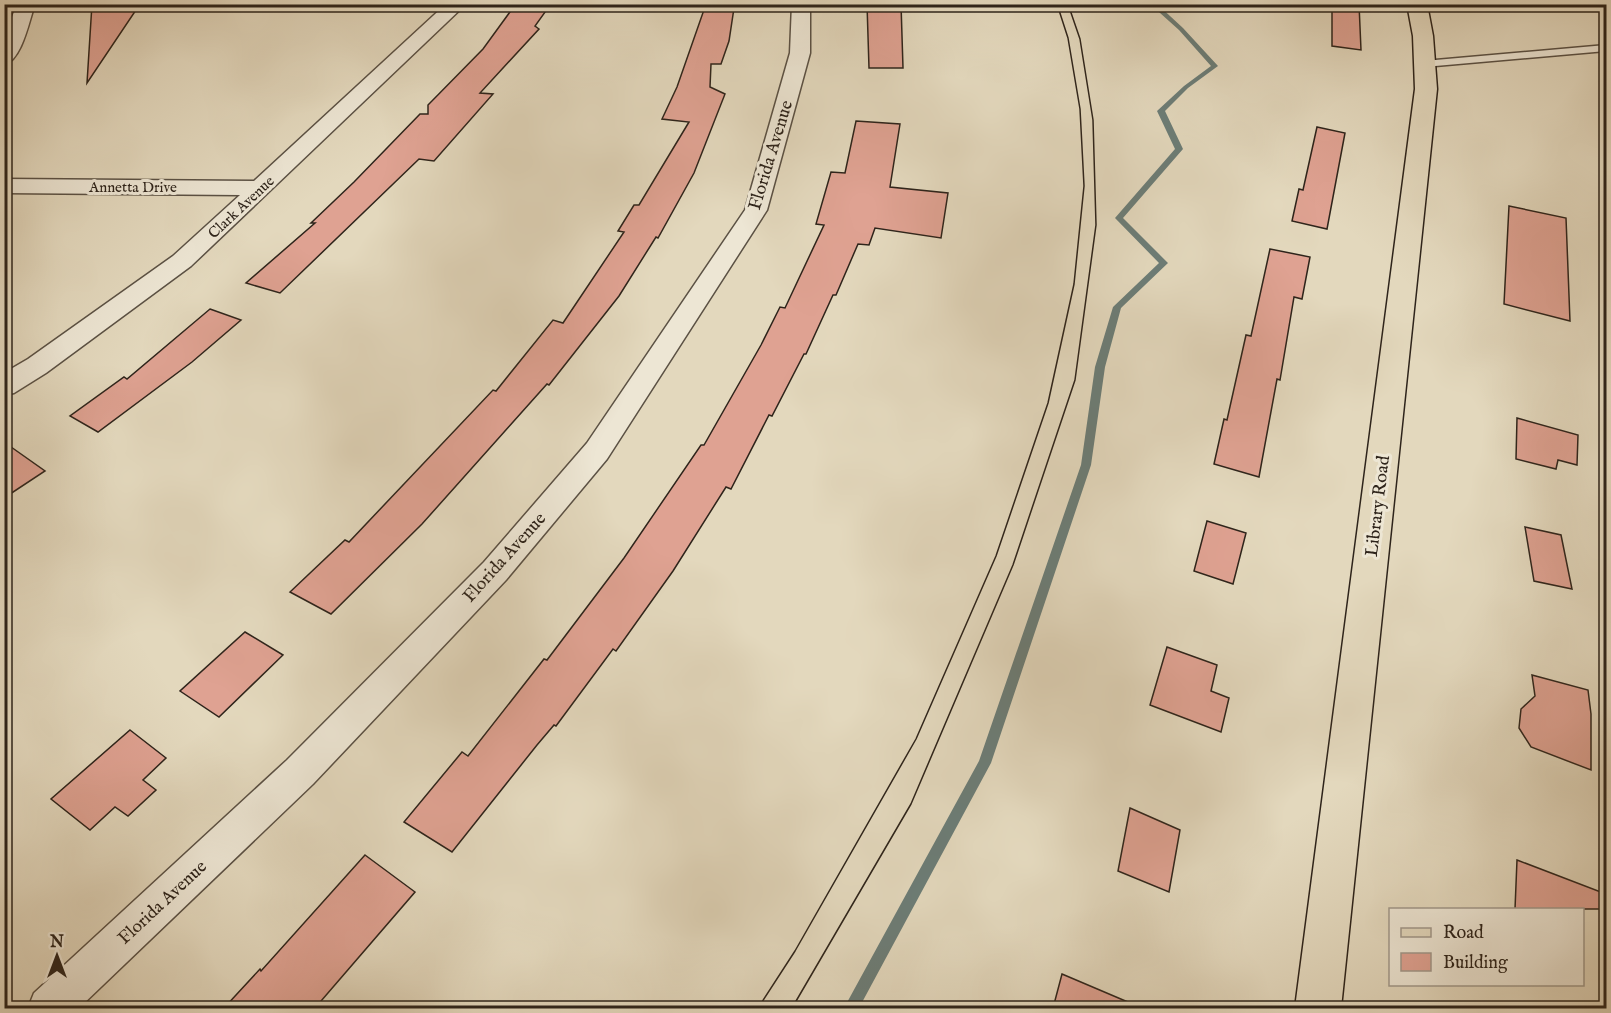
<svg xmlns="http://www.w3.org/2000/svg" width="1611" height="1013" font-family="'IM FELL English',serif">
<rect width="100%" height="100%" fill="#e3d8bd"/>
<filter id="stains"><feTurbulence type="fractalNoise" baseFrequency=".00333" numOctaves="4"/><feColorMatrix values="0 0 0 0 .2 0 0 0 0 .09 0 0 0 0 .02 0 0 0 .5 -.17"/></filter>
<radialGradient id="worn" r=".72"><stop offset=".6" stop-color="#630" stop-opacity="0"/><stop offset="1" stop-color="#630" stop-opacity=".3"/></radialGradient>
<g fill="none" stroke-linecap="round" stroke-linejoin="round">
<polygon fill="#6c7d77" fill-rule="evenodd" points="1150,4 1157,4 1183,28 1218,66 1188,88 1165,111 1183,149 1123,218 1168,263 1121,308 1105,367 1091,465 991,763 859,1008 844,1008 979,761 1081,465 1095,367 1113,307 1159,263 1115,218 1175,149 1157,111 1184,86 1211,66 1179,30"/>
</g>
<g fill="#dfa292" stroke="#2e241b" stroke-width="1.5">
<polygon points="92,4 140,4 87,83"/>
<polygon points="706,4 714,5 714,8 734,8 729,41 721,64 711,64 710,87 725,94 694,173 658,238 656,237 619,296 549,385 547,384 422,524 331,614 290,592 345,540 349,542 493,390 496,391 553,320 563,323 624,232 618,231 634,205 639,205 689,122 662,119 677,87"/>
<polygon points="867,4 901,4 903,68 869,68"/>
<polygon points="1332,4 1359,4 1361,50 1332,46"/>
<polygon points="515,5 548,8 535,26 539,29 480,93 493,94 434,161 419,159 280,293 246,283 315,223 311,223 354,182 420,114 428,114 428,105 483,49"/>
<polygon points="856,121 900,124 890,187 948,193 941,238 875,228 869,245 858,244 836,295 833,295 806,354 804,354 772,416 769,415 731,489 726,487 673,571 616,651 613,649 556,726 554,725 537,745 452,852 404,822 462,752 468,756 544,659 547,660 624,558 701,445 704,445 761,345 780,307 785,308 824,225 816,224 831,172 845,173"/>
<polygon points="1317,127 1345,133 1327,229 1292,221 1299,189 1303,190"/>
<polygon points="1509,206 1566,218 1570,321 1504,304"/>
<polygon points="1270,249 1310,257 1302,299 1294,297 1280,380 1277,379 1259,477 1214,464 1224,419 1227,420 1246,335 1251,336"/>
<polygon points="210,309 241,320 192,362 98,432 70,416 124,377 127,379"/>
<polygon points="1517,418 1578,435 1577,465 1558,460 1556,469 1516,459"/>
<polygon points="4,442 45,471 4,498"/>
<polygon points="1207,521 1246,533 1233,584 1194,571"/>
<polygon points="1525,527 1561,535 1572,589 1534,581"/>
<polygon points="245,632 283,655 219,717 180,691"/>
<polygon points="1167,647 1217,665 1211,691 1229,698 1221,732 1150,705"/>
<polygon points="1532,675 1588,690 1591,714 1591,770 1531,747 1519,728 1521,709 1535,696"/>
<polygon points="130,730 166,758 143,780 156,790 128,816 115,807 90,830 51,799"/>
<polygon points="1130,808 1180,830 1169,892 1118,871"/>
<polygon points="365,855 415,892 315,1008 224,1008 260,969 261,971"/>
<polygon points="1517,860 1606,894 1606,909 1515,909"/>
<polygon points="1062,974 1142,1008 1053,1008"/>
</g>
<g fill="none" stroke-linecap="round" stroke-linejoin="round">
<g stroke="#5b5144" stroke-width="3">
<polygon id="lane" points="1606,45 1606,51 1424,67 1419,64 1424,61"/>
</g>
<g stroke="#5b5144" stroke-width="3">
<g id="street">
<path d="M17,4h18c-6,17 -13,56 -31,61v-27z"/>
<polygon points="446,4 466,4 191,266 46,373 14,393 4,395 4,373 28,359 173,256 240,195 4,193 4,179 254,181"/>
<polygon points="792,4 810,4 810,53 767,210 607,459 506,580 313,784 79,1008 28,1008 34,993 287,760 484,562 587,443 745,210 790,53"/>
</g>
</g>
<g stroke="#2e241b" stroke-width="3">
<polygon id="primary" points="1407,4 1427,4 1433,36 1437,89 1341,1008 1295,1008 1415,89 1413,36"/>
</g>
<use href="#lane" fill="#ede6d4" fill-rule="evenodd"/>
<use href="#street" fill="#ede6d4" fill-rule="evenodd"/>
<use href="#primary" fill="#e3d8bd" fill-rule="evenodd"/>
<g stroke="#2e241b" stroke-width="1.5">
<polyline points="758,1008 795,951 916,739 996,556 1048,403 1074,284 1084,186 1080,109 1068,38 1057,4"/>
<polyline points="792,1008 911,804 1013,565 1075,380 1096,225 1093,120 1080,39 1068,4"/>
</g>
</g>
<g text-anchor="middle" stroke-width="6" stroke-linejoin="round" paint-order="stroke">
<g font-size="15" fill="#2e241b" stroke="#ede6d4">
<text x="133" y="192">Annetta Drive</text>
<text transform="translate(241 207) rotate(-43)" y="5">Clark Avenue</text>
</g>
<g font-size="18" fill="#2e241b" stroke="#ede6d4">
<text transform="translate(770 155) rotate(-73)" y="6">Florida Avenue</text>
<text transform="translate(1377 506) rotate(-83)" y="6">Library Road</text>
<text transform="translate(504 557) rotate(-48)" y="6">Florida Avenue</text>
<text transform="translate(162 902) rotate(-43)" y="6">Florida Avenue</text>
</g>
</g>
<rect width="1611" height="1013" fill="none" stroke="#e3d8bd" stroke-width="24"/>
<rect x="6" y="6" width="1599" height="1001" fill="none" stroke="#2e241b" stroke-width="3"/>
<rect x="12" y="12" width="1587" height="989" fill="none" stroke="#2e241b" stroke-width="1.5"/>
<rect x="1389" y="908" width="195" height="78" fill="#ede6d4" stroke="#a1988a" stroke-width="1.5"/>
<rect x="1401" y="928" width="30" height="9" fill="#e3d8bd" stroke="#a1988a" stroke-width="1.5"/>
<text x="1443" y="938" font-size="18" fill="#2e241b">Road</text>
<rect x="1401" y="953" width="30" height="18" fill="#dfa292" stroke="#a1988a" stroke-width="1.5"/>
<text x="1443" y="968" font-size="18" fill="#2e241b">Building</text>
<g transform="translate(57 956)" stroke="#ede6d4" stroke-width="4.5" paint-order="stroke">
<path d="M0-4.5L10 22L0 15L-10 22Z" fill="#2e241b"/>
<text y="-9" font-size="16" font-weight="bold" text-anchor="middle" fill="#2e241b">N</text>
</g>
<rect width="100%" height="100%" filter="url(#stains)"/>
<rect width="100%" height="100%" fill="url(#worn)"/>
</svg>
